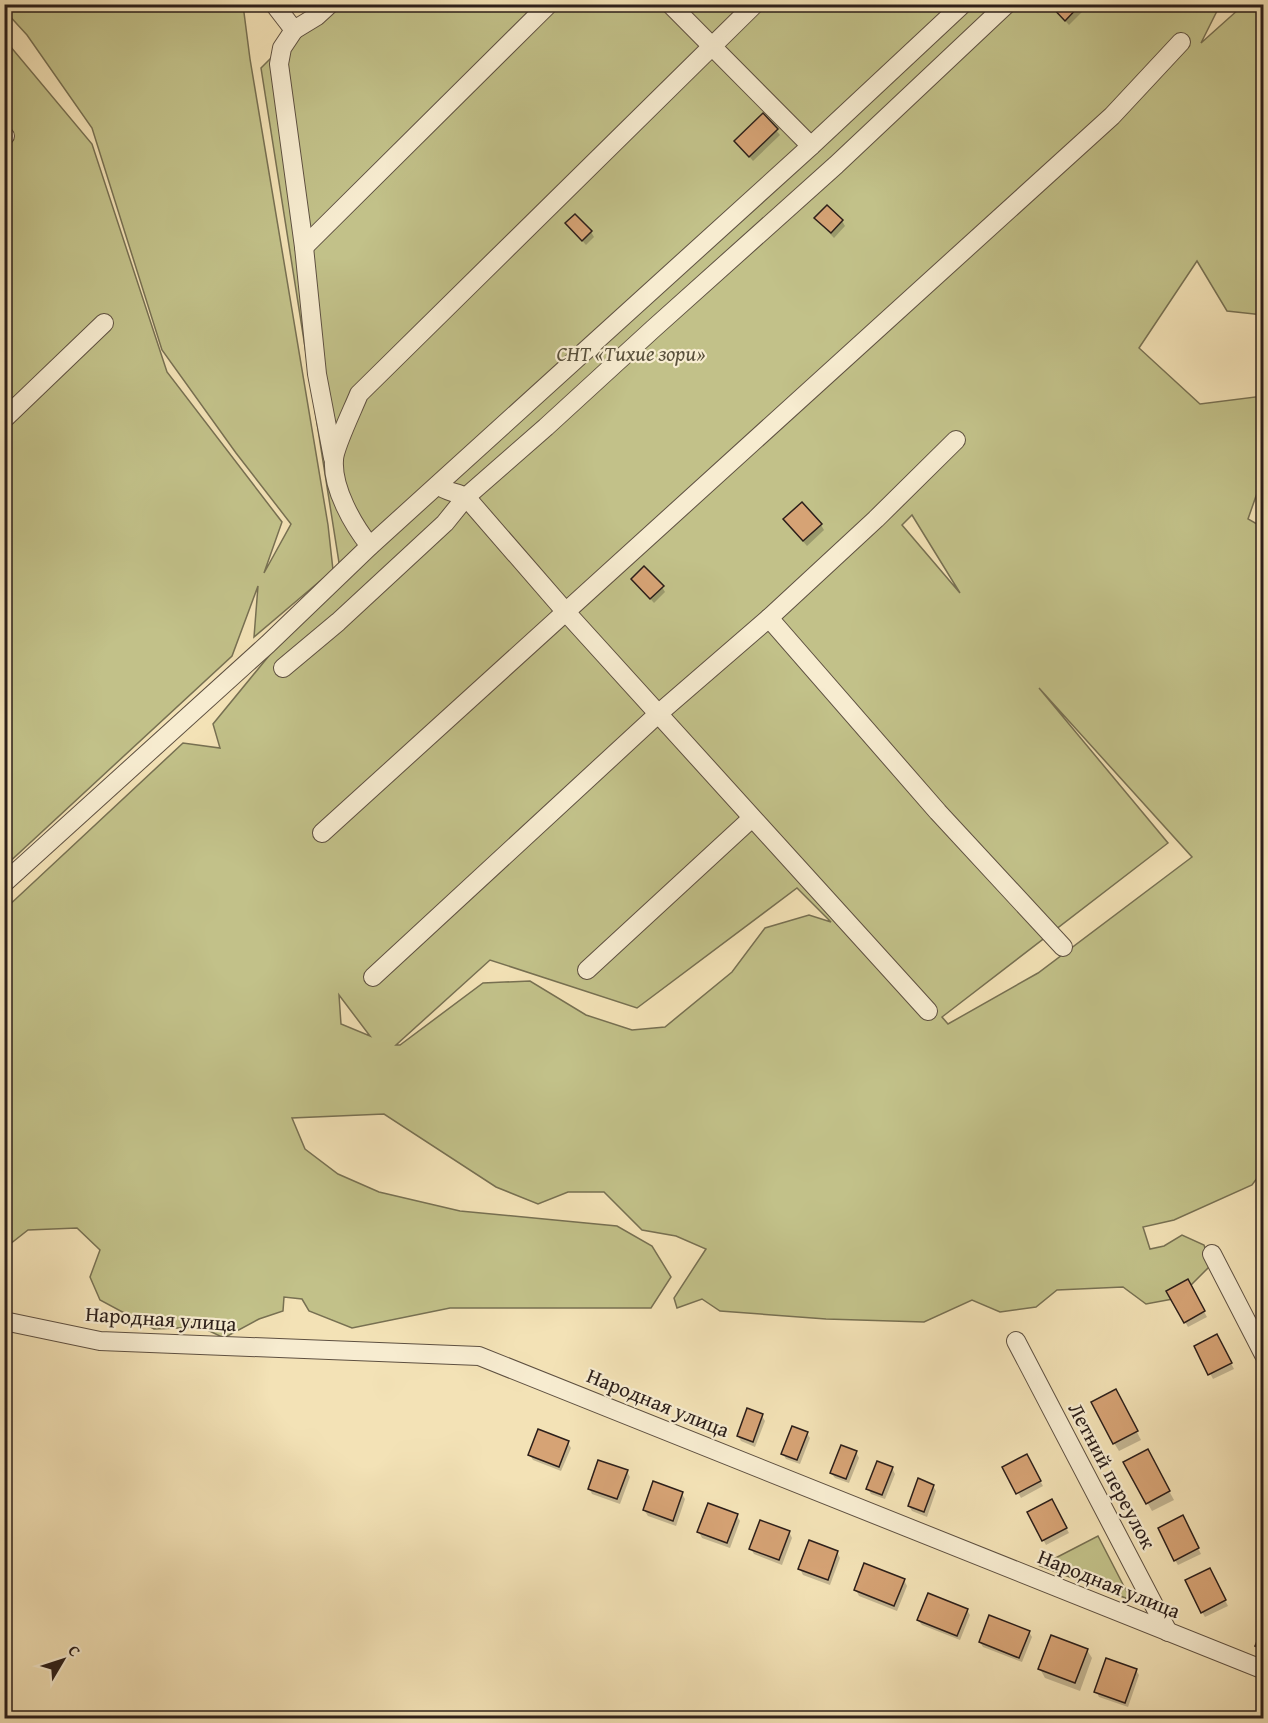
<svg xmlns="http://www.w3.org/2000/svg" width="1268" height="1723" font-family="'Gentium Book Plus',serif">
<rect width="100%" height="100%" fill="#f3e2b6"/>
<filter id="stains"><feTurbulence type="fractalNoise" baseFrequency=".00333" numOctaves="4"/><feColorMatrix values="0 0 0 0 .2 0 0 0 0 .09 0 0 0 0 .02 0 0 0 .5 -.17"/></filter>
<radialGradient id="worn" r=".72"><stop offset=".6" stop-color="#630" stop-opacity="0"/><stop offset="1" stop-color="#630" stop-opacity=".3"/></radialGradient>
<g fill="#c2c189" stroke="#777052" stroke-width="1.5" fill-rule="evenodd">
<polygon points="5,5 243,5 250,59 328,525 333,570 254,637 258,586 232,656 5,866 5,40 92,144 167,372 282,522 264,573 291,524 236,453 162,350 92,128 27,35 5,11"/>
<path d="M324,5h896l-19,38 38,-34v-4h24v310l-36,-4 -30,-50 -58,87 61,56 63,-8v80l-15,43 16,9 -1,642 -11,15 -78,35 -31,7 7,22 14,-3 18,-11 22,10 7,20 -33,33 -32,6 -23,-17 -66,3 -21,17 -36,5 -28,-12 -48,22 -98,-3 -106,-8 -18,-12 -25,9 -3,-10 32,-49 -30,-13 -34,-6 -38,-38h-36l-30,12 -42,-17 -112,-73 -92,4 13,31 33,25 41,18 81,19 157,15 35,20 19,31 -20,31h-201l-98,20 -43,-17 -7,-12 -18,-2 -1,14 -24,8 -35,19 -23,-11 -47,2 -54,-29 -10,-23 10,-27 -23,-22 -49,2 -23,18v-339l178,-166 37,5 -7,-24 127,-155 -79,-501zM912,515l48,78 -58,-68zM1039,688l153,169 -154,116 -90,51 -6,-7 226,-174zM797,888l34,34 -22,-7 -44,13 -33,44 -67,55 -33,3 -46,-15 -56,-34 -47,2 -83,62h-4l94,-85 147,48zM339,995l31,41 -29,-12z"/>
<polygon points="1098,1536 1131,1600 1040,1566"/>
</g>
<g fill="#0003">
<polygon points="1050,4 1084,4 1086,8 1069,25"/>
<polygon points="763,115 780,135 753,161 736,141"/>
<polygon points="816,219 842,221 845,226 834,238"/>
<polygon points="567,224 591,232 594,237 586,245"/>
<polygon points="785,520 821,525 824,530 807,546"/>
<polygon points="633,579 662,587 665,592 654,603"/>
<polygon points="1187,1281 1207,1317 1188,1327 1168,1292"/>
<polygon points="1217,1336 1234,1369 1213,1379 1196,1347"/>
<polygon points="1120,1399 1141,1440 1119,1451 1114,1443"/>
<polygon points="762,1416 765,1421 755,1447 741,1441 738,1436"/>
<polygon points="807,1433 810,1438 800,1464 786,1459 783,1454"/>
<polygon points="568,1443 571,1448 561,1471 533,1460 530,1455"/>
<polygon points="1147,1451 1174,1500 1152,1511 1125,1463"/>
<polygon points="856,1452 859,1458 849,1483 835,1478 831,1473"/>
<polygon points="1026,1456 1043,1486 1021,1498 1004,1468"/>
<polygon points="892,1468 895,1474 885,1499 871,1494 868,1489"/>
<polygon points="627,1472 630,1477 620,1504 592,1494 589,1488"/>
<polygon points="933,1486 936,1491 927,1517 912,1511 909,1506"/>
<polygon points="682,1494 685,1499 676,1526 648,1516 644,1510"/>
<polygon points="1052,1501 1069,1533 1046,1545 1029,1513"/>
<polygon points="737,1516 740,1521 730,1548 702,1538 699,1532"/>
<polygon points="1185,1522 1201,1554 1178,1565 1175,1560"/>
<polygon points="789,1532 792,1538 782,1565 754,1554 751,1549"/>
<polygon points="837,1552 840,1558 830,1585 803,1575 800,1569"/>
<polygon points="1212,1575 1228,1606 1205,1617 1202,1612"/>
<polygon points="904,1580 907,1586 897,1611 859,1596 856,1590"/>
<polygon points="967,1610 970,1615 960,1640 922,1625 918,1620"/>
<polygon points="1029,1632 1032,1637 1022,1662 983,1647 980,1642"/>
<polygon points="1087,1650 1092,1658 1080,1691 1045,1678 1040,1669"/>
<polygon points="1136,1670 1139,1675 1128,1707 1099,1697 1096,1691"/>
</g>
<g fill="#d6a375" stroke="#2c1f1a" stroke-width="1.5">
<polygon points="1049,4 1081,4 1065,21"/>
<polygon points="763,113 778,129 749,157 734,141"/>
<polygon points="827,205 843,220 831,233 814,218"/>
<polygon points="575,214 592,231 582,241 565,223"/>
<polygon points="802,502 822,524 803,541 783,519"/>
<polygon points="644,566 664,586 650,599 631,579"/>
<polygon points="1188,1279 1205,1311 1184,1323 1166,1291"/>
<polygon points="1217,1334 1232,1363 1208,1375 1194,1346"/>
<polygon points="1116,1389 1138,1431 1113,1444 1091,1402"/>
<polygon points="747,1408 763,1414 753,1442 737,1436"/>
<polygon points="792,1426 808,1432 797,1460 781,1454"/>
<polygon points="538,1429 569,1441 559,1467 528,1455"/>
<polygon points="841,1445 857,1451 846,1479 830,1473"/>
<polygon points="1148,1449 1170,1491 1146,1504 1123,1462"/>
<polygon points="1027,1454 1041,1481 1016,1494 1002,1467"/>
<polygon points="598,1460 628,1470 617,1499 588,1489"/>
<polygon points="877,1461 893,1467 882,1495 866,1489"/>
<polygon points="918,1478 934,1485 924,1512 908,1506"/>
<polygon points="653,1481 683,1492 673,1521 643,1510"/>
<polygon points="1052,1499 1067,1528 1042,1541 1027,1512"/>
<polygon points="708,1503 738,1514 727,1543 697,1532"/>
<polygon points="1183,1515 1199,1548 1174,1561 1158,1528"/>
<polygon points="760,1520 790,1531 779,1560 749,1549"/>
<polygon points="809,1540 838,1551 828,1580 798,1569"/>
<polygon points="864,1563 905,1579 894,1606 854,1590"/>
<polygon points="1210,1568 1226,1600 1201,1613 1185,1580"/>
<polygon points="928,1593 968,1609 957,1636 917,1620"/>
<polygon points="989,1615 1030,1631 1019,1658 979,1642"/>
<polygon points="1264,1624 1264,1650 1255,1646"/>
<polygon points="1051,1635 1088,1649 1075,1683 1038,1669"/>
<polygon points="1106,1658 1137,1669 1125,1703 1094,1692"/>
</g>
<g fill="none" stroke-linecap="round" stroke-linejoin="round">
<g stroke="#5e5041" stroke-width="20">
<g id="street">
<polyline points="274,4 294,30 317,16 330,4"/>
<polyline points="670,4 811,146"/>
<polyline points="294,30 282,48 279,64 304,247 317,374 333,458"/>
<polyline points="4,137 5,136"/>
<polyline points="304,247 549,4"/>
<polyline points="4,419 104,323"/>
<path d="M438,485c7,7 19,7 28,12l99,114 363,400"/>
<path d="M370,546c-17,-21 -38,-58 -36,-86 0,-12 19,-51 25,-66l396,-390"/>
<polyline points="769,618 938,812 1063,947"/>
<polyline points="283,668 338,622 445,523 466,497 546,427 653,329 836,165 1007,4"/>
<polyline points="322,833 1112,116 1181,42"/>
<polyline points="4,883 268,644 370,546 811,146 963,4"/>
<polyline points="587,970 752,818"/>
<polyline points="373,977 658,714 769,618 876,519 956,440"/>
<polyline points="1212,1254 1264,1355"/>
<polyline points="4,1321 100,1341 479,1356 1264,1670"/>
<polyline points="1016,1341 1168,1632"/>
</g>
</g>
<use href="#street" stroke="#f7ecd0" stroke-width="18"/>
</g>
<g text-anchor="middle" stroke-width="4.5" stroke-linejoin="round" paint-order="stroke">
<g font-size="21" font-style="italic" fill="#59503b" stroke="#f7ecd0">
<text x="631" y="361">СНТ «Тихие зори»</text>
</g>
<g font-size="21" fill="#2c1f1a" stroke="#f7ecd0">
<text transform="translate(161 1319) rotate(4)" y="7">Народная улица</text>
<text transform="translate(658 1403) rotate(22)" y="7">Народная улица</text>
<text transform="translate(1112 1476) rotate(62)" y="7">Летний переулок</text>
<text transform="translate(1109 1584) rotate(22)" y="7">Народная улица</text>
</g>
</g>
<rect width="1268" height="1723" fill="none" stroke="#f3e2b6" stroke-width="24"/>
<rect x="6" y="6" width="1256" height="1711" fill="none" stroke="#2c1f1a" stroke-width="3"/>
<rect x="12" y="12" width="1244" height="1699" fill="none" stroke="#2c1f1a" stroke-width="1.5"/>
<g transform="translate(63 1660) rotate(51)" stroke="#f7ecd0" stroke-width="4.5" paint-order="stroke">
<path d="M0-4.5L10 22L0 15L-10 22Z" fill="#2c1f1a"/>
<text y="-9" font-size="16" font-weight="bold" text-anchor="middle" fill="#2c1f1a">С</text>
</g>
<rect width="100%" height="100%" filter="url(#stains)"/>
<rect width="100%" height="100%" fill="url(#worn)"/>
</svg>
